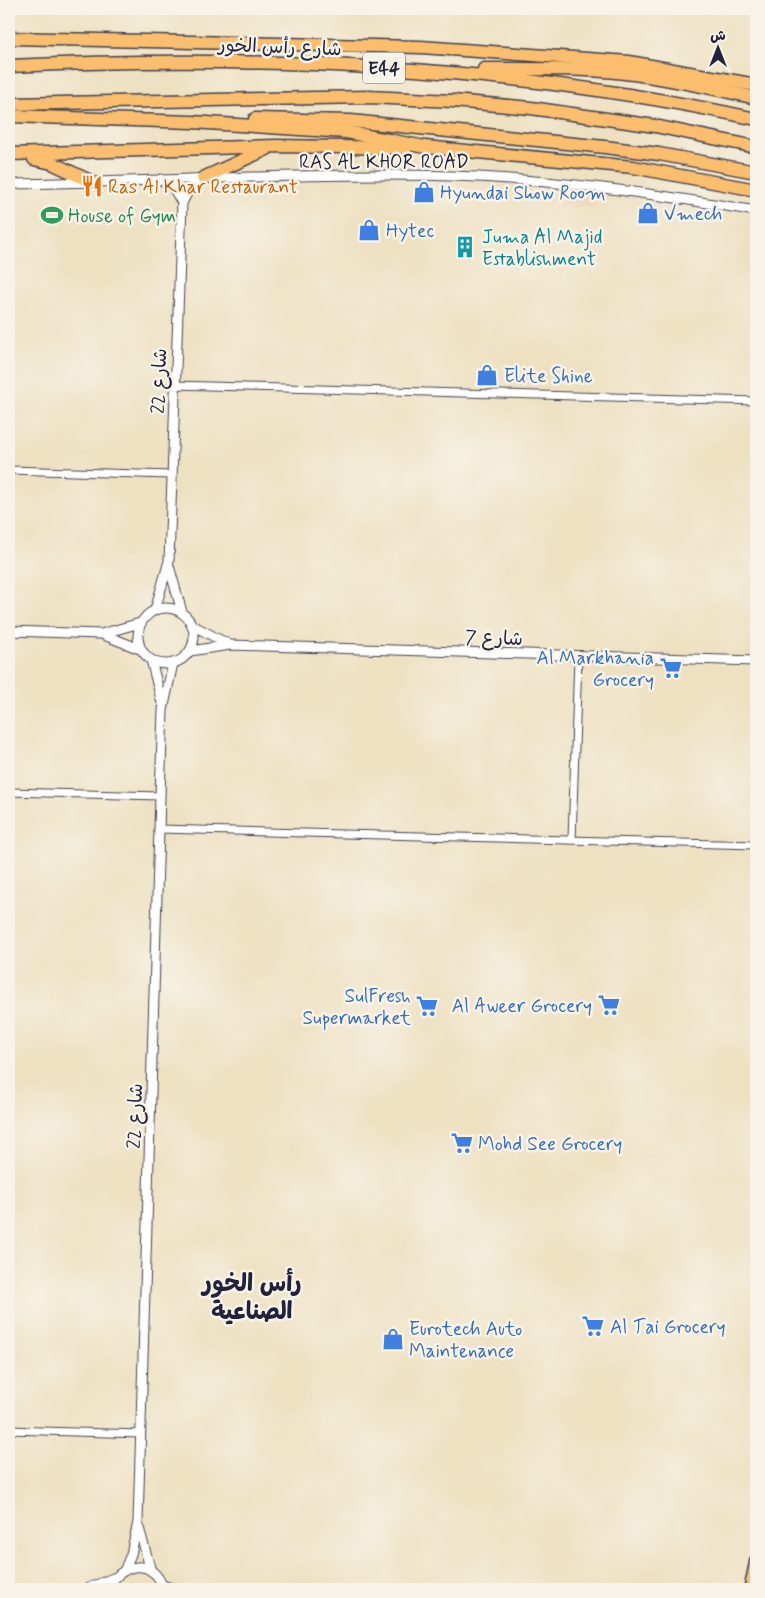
<svg xmlns="http://www.w3.org/2000/svg" width="765" height="1598" font-family="Mynerve,'Playpen Sans Arabic',sans-serif">
<rect width="100%" height="100%" fill="#f7f3e8"/>
<filter id="ink" filterUnits="userSpaceOnUse"><feTurbulence type="fractalNoise" baseFrequency=".02" numOctaves="2"/><feDisplacementMap in="SourceGraphic" scale="10" xChannelSelector="R" yChannelSelector="G"/><feConvolveMatrix kernelMatrix="1 2 1 2 8 2 1 2 1" color-interpolation-filters="sRGB"/></filter>
<filter id="wash" filterUnits="userSpaceOnUse"><feTurbulence type="fractalNoise" baseFrequency=".0096" numOctaves="4" result="noise"/><feDisplacementMap in="SourceGraphic" scale="20" xChannelSelector="R" yChannelSelector="G"/><feGaussianBlur stdDeviation="1.12" result="paint"/><feColorMatrix in="noise" values="0 0 0 0 0 0 0 0 0 0 0 0 0 0 0 0 0 1.4 0 .05"/><feComposite in="paint" operator="in"/></filter>
<g filter="url(#wash)">
<rect width="100%" height="100%" fill="#eee1c2"/>
<polygon fill="#f0d6bc" points="561,192 595,195 595,207 561,206"/>
</g>
<g filter="url(#ink)">
<g fill="none" stroke-linecap="round" stroke-linejoin="round">
<g stroke="#413f4f" stroke-width="9">
<g id="minor">
<polyline points="174,385 756,401"/>
<polyline points="9,470 171,475"/>
<polyline points="9,792 160,796"/>
<polyline points="159,829 756,845"/>
<polyline points="572,840 578,657"/>
<polyline points="9,1430 141,1434"/>
</g>
</g>
<g stroke="#413f4f" stroke-width="11">
<g id="tertiary">
<polyline points="161,179 174,189 182,203"/>
<path d="M9,184c147,-2 295,-12 443,-8 102,3 204,18 304,35"/>
<polyline points="169,566 182,612"/>
<circle cx="166" cy="636" r="28"/>
<polyline points="155,610 169,561 182,203 190,188 203,178"/>
<polyline points="192,625 228,644"/>
<polyline points="9,631 101,634 140,623"/>
<polyline points="104,635 140,649"/>
<polyline points="190,651 230,645 756,661"/>
<polyline points="151,660 162,703"/>
<polyline points="139,1528 151,1571"/>
<polyline points="125,1569 131,1554 138,1522 160,796 163,710 173,663"/>
<polyline points="162,1585 175,1589"/>
<polyline points="86,1589 113,1578"/>
<path d="M108,1589c12,-27 47,-32 55,0"/>
</g>
</g>
<g stroke="#413f4f" stroke-width="14">
<polyline id="primary" points="750,1589 756,1560"/>
</g>
<g stroke="#413f4f" stroke-width="15">
<g id="motorway">
<polyline points="9,38 421,47 629,62 756,85"/>
<path d="M9,66c250,-12 502,-1 747,53"/>
<path d="M484,69c47,0 94,-1 141,4 44,5 88,15 131,25"/>
<polyline points="9,104 369,97 453,101 531,108 655,126 756,147"/>
<polyline points="9,116 192,122 346,132 425,147 633,167 756,190"/>
<polyline points="255,119 351,121 605,147 659,154 756,172"/>
<polyline points="9,154 276,146 406,148"/>
<polyline points="34,159 52,163 90,181"/>
<polyline points="203,178 267,149"/>
</g>
</g>
<use href="#minor" stroke="#fff" stroke-width="7"/>
<use href="#tertiary" stroke="#fff" stroke-width="9"/>
<use href="#primary" stroke="#fabe6e" stroke-width="11"/>
<use href="#motorway" stroke="#fabe6e" stroke-width="12"/>
</g>
</g>
<defs>
<g id="restaurant-bare" transform="scale(1.725)"><path d="M-5-6h1v4h1v-4h1v4h1v-4h1v5L-1.5 .5V6h-2V.5L-5-1ZM5-6V6H3V1.5H1.5Q1.5-4 5-6Z" fill="#e8710a" stroke="#f7f3e8" stroke-width="2.5" paint-order="stroke"/></g>
<g id="shop-bare" transform="scale(1.725)"><path d="M-5-2.5h2.3a2.7 3.5 0 0 1 5.4 0H5L5.5 6h-11ZM-1.5-2.5h3a1.5 2.3 0 0 0-3 0Z" fill="#3f7fe0" stroke="#f7f3e8" stroke-width="2.5" paint-order="stroke"/></g>
<g id="stadium-bare" transform="scale(1.725)"><path d="M0-5a6.5 5 0 1 0 0 10a6.5 5 0 1 0 0-10ZM-3.5-1.8h7v3.6h-7Z" fill="#2e9e5b" stroke="#f7f3e8" stroke-width="2.5" paint-order="stroke"/></g>
<g id="building-bare" transform="scale(1.725)"><path d="M-4-6H4V6H1V3H-1V6H-4ZM-2.5-4.3h1.7v1.8h-1.7ZM.8-4.3h1.7v1.8H.8ZM-2.5-1h1.7V.8h-1.7ZM.8-1h1.7V.8H.8Z" fill="#0f9aa8" stroke="#f7f3e8" stroke-width="2.5" paint-order="stroke"/></g>
<g id="supermarket-bare" transform="scale(1.725)"><path d="M-6-5.5h2.5l.6 2H6L4.5 2H-2.5L-4.4-4H-6ZM-1.5 3.2a1.3 1.3 0 1 0 .1 0ZM3 3.2a1.3 1.3 0 1 0 .1 0Z" fill="#3f7fe0" stroke="#f7f3e8" stroke-width="2.5" paint-order="stroke"/></g>
</defs>
<g fill-rule="evenodd">
<use href="#restaurant-bare" x="92" y="186"/>
<use href="#shop-bare" x="424" y="192"/>
<use href="#shop-bare" x="648" y="213"/>
<use href="#stadium-bare" x="52" y="215"/>
<use href="#shop-bare" x="369" y="230"/>
<use href="#building-bare" x="465" y="247"/>
<use href="#shop-bare" x="487" y="375"/>
<use href="#supermarket-bare" x="671" y="668"/>
<use href="#supermarket-bare" x="609" y="1005"/>
<use href="#supermarket-bare" x="427" y="1006"/>
<use href="#supermarket-bare" x="462" y="1143"/>
<use href="#supermarket-bare" x="593" y="1326"/>
<use href="#shop-bare" x="393" y="1339"/>
</g>
<g text-anchor="middle" stroke-width="5" stroke-linejoin="round" paint-order="stroke">
<rect fill="#f7f3e8" stroke="#62616f" stroke-width="1" x="363" y="52.5" width="42" height="31" rx="4"/>
<g font-size="18" font-weight="bold" fill="#22223b">
<text x="384" y="74">E44</text>
</g>
<g font-size="19" fill="#22223b" stroke="#f7f3e8">
<text transform="translate(280 46) rotate(2)" y="7">شارع رأس الخور</text>
<text x="384" y="168">RAS AL KHOR ROAD</text>
<text transform="translate(158 381) rotate(-88)" y="7">شارع 22</text>
<text transform="translate(494 637) rotate(2)" y="7">شارع 7</text>
<text transform="translate(134 1116) rotate(-88)" y="7">شارع 22</text>
</g>
<g font-size="19" fill="#c56008" stroke="#f7f3e8" text-anchor="start">
<text x="108" y="193">Ras Al Khar Restaurant</text>
</g>
<g font-size="19" fill="#366cbe" stroke="#f7f3e8" text-anchor="start">
<text x="440" y="199">Hyundai Show Room</text>
<text x="664" y="220">Vmech</text>
<text x="386" y="237">Hytec</text>
<text x="504" y="382">Elite Shine</text>
<text x="654" y="664" text-anchor="end">Al Markhania<tspan x="654" dy="22">Grocery</tspan></text>
<text x="411" y="1002" text-anchor="end">SulFresh<tspan x="411" dy="22">Supermarket</tspan></text>
<text x="592" y="1012" text-anchor="end">Al Aweer Grocery</text>
<text x="478" y="1150">Mohd See Grocery</text>
<text x="610" y="1333">Al Tai Grocery</text>
<text x="409" y="1335">Eurotech Auto<tspan x="409" dy="22">Maintenance</tspan></text>
</g>
<g font-size="19" fill="#27864d" stroke="#f7f3e8" text-anchor="start">
<text x="68" y="222">House of Gym</text>
</g>
<g font-size="19" fill="#0d838f" stroke="#f7f3e8" text-anchor="start">
<text x="482" y="243">Juma Al Majid<tspan x="482" dy="22">Establishment</tspan></text>
</g>
<g font-size="24" font-weight="bold" fill="#22223b" stroke="#f7f3e8">
<text x="252" y="1291">رأس الخور<tspan x="252" dy="28">الصناعية</tspan></text>
</g>
</g>
<rect width="765" height="1598" fill="none" stroke="#f7f3e8" stroke-width="30"/>
<g transform="translate(718 48)" stroke="#f7f3e8" stroke-width="4" paint-order="stroke">
<path d="M0-4L9 19L0 12L-9 19Z" fill="#22223b"/>
<text y="-8" font-size="14" font-weight="bold" text-anchor="middle" fill="#22223b">ش</text>
</g>
</svg>
